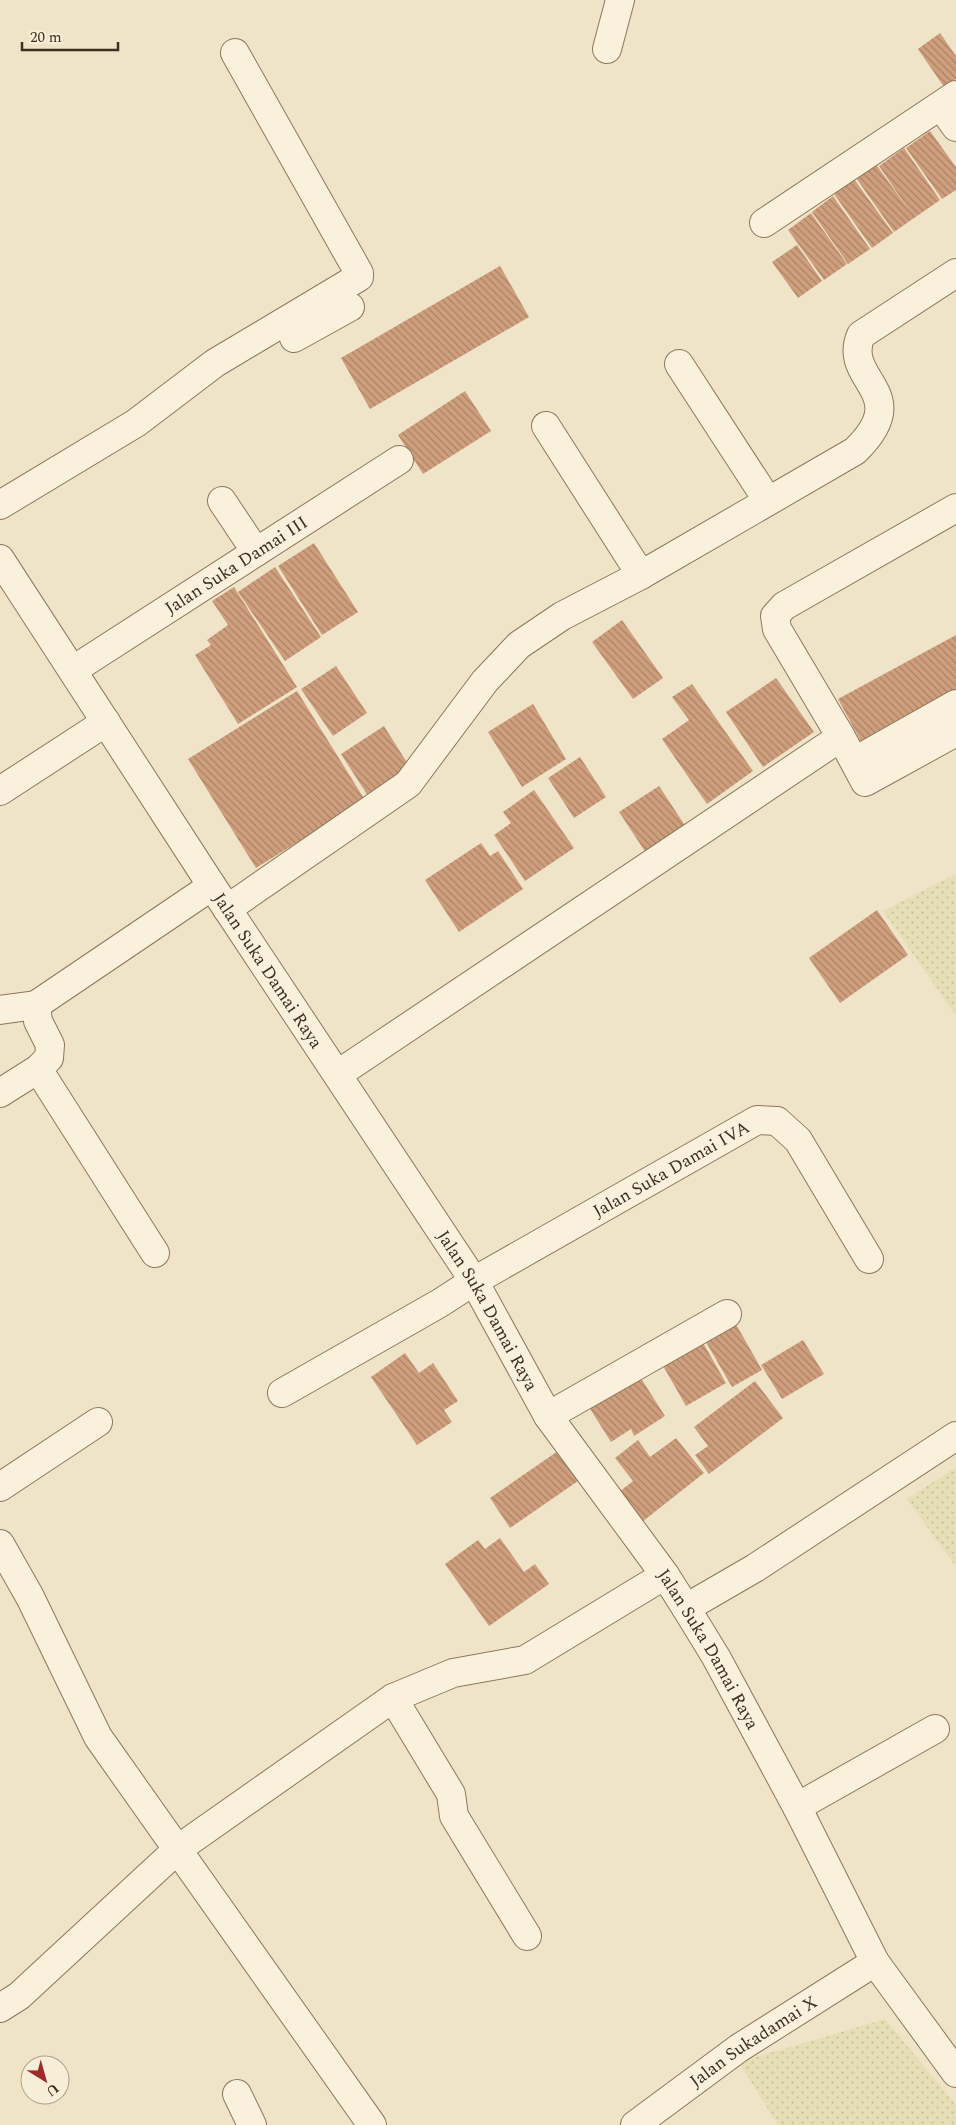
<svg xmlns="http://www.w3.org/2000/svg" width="956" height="2125" font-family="Spectral,serif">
<defs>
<pattern id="farmland-dots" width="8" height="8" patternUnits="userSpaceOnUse" patternTransform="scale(1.25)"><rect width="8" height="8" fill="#e6deb5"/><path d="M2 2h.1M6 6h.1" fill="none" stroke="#c6bf9b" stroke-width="1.8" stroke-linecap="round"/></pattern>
<pattern id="building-back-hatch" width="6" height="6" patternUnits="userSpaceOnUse" patternTransform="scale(1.25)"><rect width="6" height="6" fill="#cf9f7d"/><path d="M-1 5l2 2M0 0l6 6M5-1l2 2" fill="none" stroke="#a98266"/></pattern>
</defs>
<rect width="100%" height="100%" fill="#f0e4c8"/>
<g fill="url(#farmland-dots)">
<polygon points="956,874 956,1016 883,911"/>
<polygon points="956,1467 956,1567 907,1499"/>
<polygon points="885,2019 956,2105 956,2125 778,2125 739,2062"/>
</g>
<g fill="url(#building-back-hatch)">
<polygon points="940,33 956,56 956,79 944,87 918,49"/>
<polygon points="930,131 956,167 956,190 942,199 906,148"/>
<polygon points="904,148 940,200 894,232 856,178 875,163 911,213 879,166"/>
<polygon points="854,179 893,233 872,248 834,194"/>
<polygon points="833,196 870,249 848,264 812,212"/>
<polygon points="811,213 847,264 824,280 788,230"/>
<polygon points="797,245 822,281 798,298 772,262"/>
<polygon points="500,266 529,317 370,409 341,358"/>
<polygon points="465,391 491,431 423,474 398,435"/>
<polygon points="314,543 358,612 322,635 278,566"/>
<polygon points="275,567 321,637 285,661 238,592"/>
<polygon points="234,587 297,687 238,724 195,655 211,645 207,640 228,625 212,601"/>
<polygon points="622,620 663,678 633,699 592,642"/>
<polygon points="956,635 956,699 865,749 838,699"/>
<polygon points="336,666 367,713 333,736 301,689"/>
<polygon points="776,678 814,732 763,767 726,712"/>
<polygon points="692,684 753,771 707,804 662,739 689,720 672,697"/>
<polygon points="297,691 365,800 256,868 188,759"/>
<polygon points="533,704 566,759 522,787 488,732"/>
<polygon points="384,726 411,769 368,796 341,754"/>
<polygon points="580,757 606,797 574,818 548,778"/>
<polygon points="659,786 688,830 648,856 619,812"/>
<polygon points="534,790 574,848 525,881 494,835 511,823 503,812"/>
<polygon points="481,843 490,856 498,851 523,889 459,932 425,880"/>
<polygon points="877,910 908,955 840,1003 809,958"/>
<polygon points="733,1319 762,1370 732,1387 703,1337"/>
<polygon points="698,1334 726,1383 686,1406 658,1357"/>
<polygon points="803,1340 824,1374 782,1399 761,1365"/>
<polygon points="405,1353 419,1373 433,1363 458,1401 444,1410 452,1422 417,1445 371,1377"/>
<polygon points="637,1372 665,1416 634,1436 631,1429 611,1442 587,1404"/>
<polygon points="755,1381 783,1418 709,1474 695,1455 708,1446 694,1427"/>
<polygon points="676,1438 704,1473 642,1522 619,1492 633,1481 615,1458 638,1440 650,1457"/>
<polygon points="558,1451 578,1481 510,1528 490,1498"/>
<polygon points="500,1538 524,1572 535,1564 549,1584 489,1626 445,1564 478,1540 485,1549"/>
</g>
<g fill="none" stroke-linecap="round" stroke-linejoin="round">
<g stroke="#8d765c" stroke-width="30">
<g id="minor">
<polyline points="607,49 620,0"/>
<polyline points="941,106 956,127"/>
<polyline points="764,223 956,95"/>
<polyline points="294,338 350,307"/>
<polyline points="679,364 768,501"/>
<polyline points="546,426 641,575"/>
<polyline points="222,501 256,552"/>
<polyline points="0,505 136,423 215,363 359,277 359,273 235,53"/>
<polyline points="956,508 784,606 775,616 777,629 841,737 865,782 956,732"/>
<path id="s1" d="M0,559l212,327 262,395 74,135 117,159 21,33 30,49 81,150 78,155 81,111"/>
<path id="s2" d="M73,670l326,-210"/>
<polyline points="855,761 956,704"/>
<polyline points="0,791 106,722"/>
<path d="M227,909l181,-125 77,-103 34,-36 43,-29 79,-41 214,-124c61,-59 -14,-70 6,-116l95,-62"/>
<polyline points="0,1010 36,1005 212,886"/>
<polyline points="38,1069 155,1253"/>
<polyline points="338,1074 841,737"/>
<polyline points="0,1093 38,1069 49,1058 50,1045 38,1021 36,1005"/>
<path id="s3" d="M282,1393l158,-90 34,-22 283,-161 20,1 21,19 71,119"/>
<polyline points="548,1416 727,1314"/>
<polyline points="0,1487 98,1422"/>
<polyline points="0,1544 30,1597 98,1737 372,2125"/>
<polyline points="686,1608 755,1568 956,1436"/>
<polyline points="393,1698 451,1794 454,1816 527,1936"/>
<polyline points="797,1807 935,1729"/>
<polyline points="0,2008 19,1996 178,1849 393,1698 453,1673 525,1660 665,1575"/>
<polyline points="237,2094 252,2125"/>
<path id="s4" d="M635,2125l104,-77 136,-86"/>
</g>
</g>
<use href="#minor" stroke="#faf1dc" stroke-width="28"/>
</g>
<g text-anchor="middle" stroke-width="4.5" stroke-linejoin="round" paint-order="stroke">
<g font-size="18" fill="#3d2e20" stroke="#f7eed8">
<text dy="6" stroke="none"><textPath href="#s2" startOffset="194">Jalan Suka Damai III</textPath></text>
<text dy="6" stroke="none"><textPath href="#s1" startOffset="491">Jalan Suka Damai Raya</textPath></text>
<text dy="6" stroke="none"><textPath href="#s3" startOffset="449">Jalan Suka Damai IVA</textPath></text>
<text dy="6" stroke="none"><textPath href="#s1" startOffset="896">Jalan Suka Damai Raya</textPath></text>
<text dy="6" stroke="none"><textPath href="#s1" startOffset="1301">Jalan Suka Damai Raya</textPath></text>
<text dy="6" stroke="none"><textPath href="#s4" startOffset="145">Jalan Sukadamai X</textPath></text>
</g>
</g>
<g transform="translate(45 2080) rotate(143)"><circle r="24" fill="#f7eed8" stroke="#ada18e"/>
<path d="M0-4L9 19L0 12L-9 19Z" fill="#9e2a2b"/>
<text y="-8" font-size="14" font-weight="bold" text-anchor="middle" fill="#3d2e20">U</text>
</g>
<path d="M22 42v8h96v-8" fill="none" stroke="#3d2e20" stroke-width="2.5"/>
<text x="30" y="42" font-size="15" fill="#3d2e20" stroke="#f7eed8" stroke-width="4" paint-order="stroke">20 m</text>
</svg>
